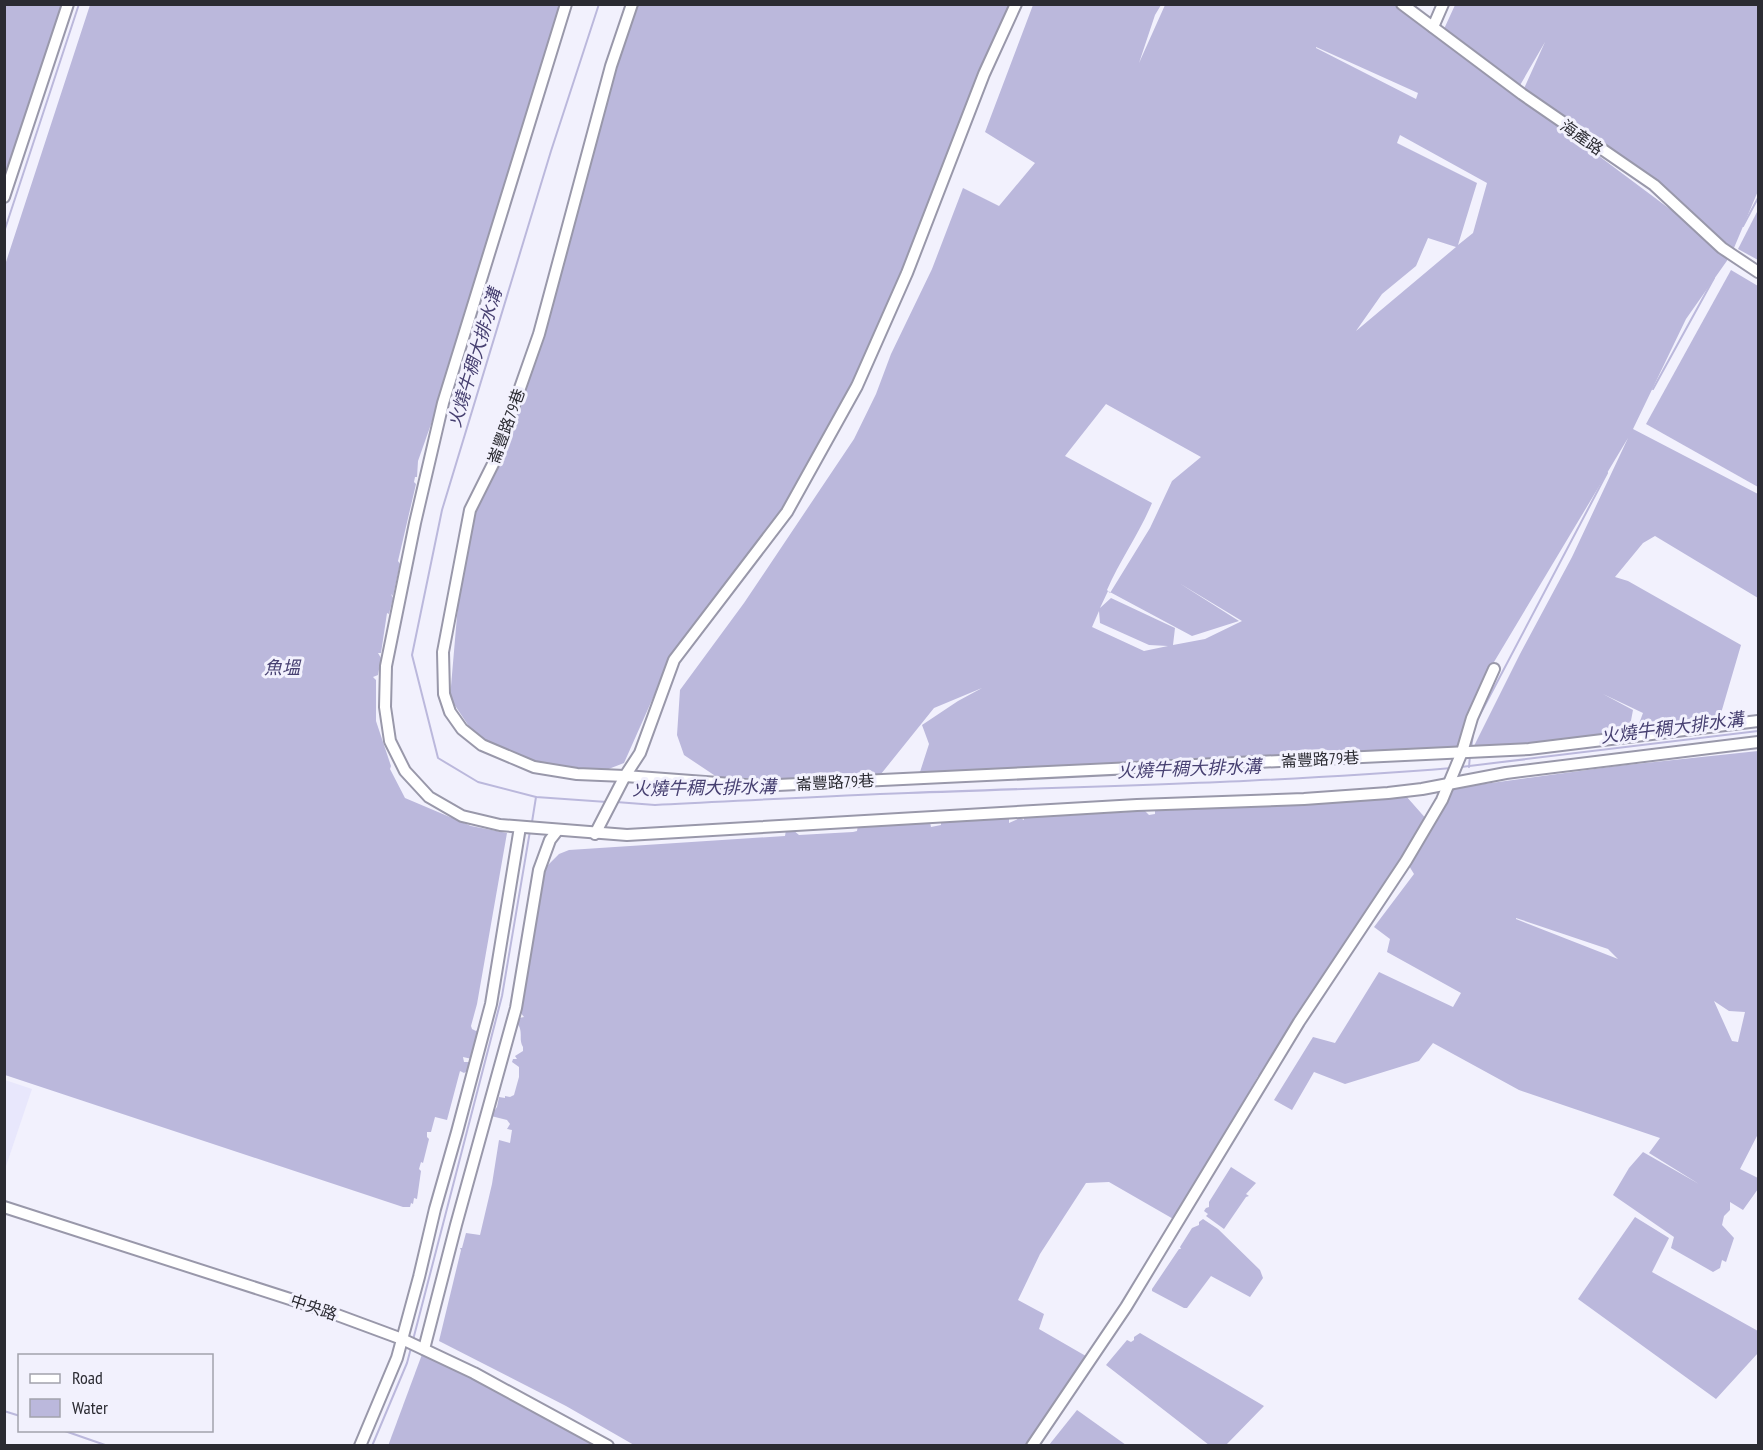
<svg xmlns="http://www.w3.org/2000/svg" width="1763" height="1450" font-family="'PT Sans Narrow','Noto Sans TC',sans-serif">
<rect width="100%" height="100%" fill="#f2f1fd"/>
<polygon fill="#e8e7fc" points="5,1080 32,1089 5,1169 4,1080"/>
<g fill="#bbb8dc" fill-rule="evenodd">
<polygon points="5,5 64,5 40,70 43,73 24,125 22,125 11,157 5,187"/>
<polygon points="90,5 561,5 514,155 517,158 511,164 498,207 500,212 493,223 495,224 472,288 474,290 467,315 464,316 452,360 450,361 446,373 448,376 418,461 417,477 415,477 414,482 416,484 398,561 400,564 393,596 391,594 393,598 389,614 387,613 381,653 378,653 381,658 378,675 373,677 376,680 376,721 391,766 390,769 405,798 471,826 507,833 477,1004 471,1026 472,1029 476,1031 479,1029 472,1059 463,1057 464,1062 471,1062 468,1074 467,1071 464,1073 460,1071 447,1120 435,1117 431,1132 427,1132 427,1137 429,1139 423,1163 421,1162 419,1169 421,1171 417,1199 414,1198 413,1204 411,1203 410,1207 403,1207 5,1075 5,265"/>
<polygon points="636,5 1016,5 874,349 791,491 800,496 739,582 660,682 624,763 593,775 520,764 480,743 450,698 460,581 474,508 499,461 611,80"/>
<path d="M1033,5h128l-6,10 -16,48 26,-58h232l325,243 -64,-56 -137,-97 24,-53 -26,45 -75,-58 11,-24h303v186l-27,64 -45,64 -53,110 125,65v104l-103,-62 -12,7 -28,34 13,4 113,64 -22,75 -82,9 6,-16 -40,-19 30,16 -4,21 -158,21 49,-98 52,-97 56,-119 -134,224 -31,85 -543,25 9,-28 -7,-19 36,-24 24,-13 -48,20 -53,66 -37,2 -3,7 -124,-6 -33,-22 -7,-20 3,-45 64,-87 110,-164 22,-45 15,-40 41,-85 31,-81 36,18 36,-43 -50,-31zM1316,47l102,46 -2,6 -100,-51zM1400,135l87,48 -14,50 -15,12 19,-62 -80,-40zM1428,238l28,9 -100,84 26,-37 34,-28zM1106,404l95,53 -29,24 -22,47 -40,65 -3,-3c13,-30 32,-56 45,-87l-87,-47zM1179,583l63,38 -37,18 -32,6 2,-17 -64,-30 -11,10 8,-17 84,45 47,-15zM1099,611l1,12 49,22 19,1 -24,5 -52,-24z"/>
<polygon points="1758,210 1758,260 1738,249"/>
<polygon points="1731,270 1758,286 1758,487 1646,424"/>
<path d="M1758,751v383l-18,35 18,9v11l-15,21 -13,-8v8l-6,6 -2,9 12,13 -8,24 -4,-2 -2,8 -7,4 -42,-24 3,-11 -61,-42 16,-27 14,-16 56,32 -50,-31 11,-15 -141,-48 -86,-47 -14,18 -74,23 -31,-12 -22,38 -18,-10 39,-63 22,6 44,-71 74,35 8,-14 -74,-41 3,-13 -16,-12 40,-53 -8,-13 41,-72 170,-23zM1516,918l92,31 10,10 -102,-40zM1714,1001l15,10 16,1 -7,30 -6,-1z"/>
<path d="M1406,796l22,25 -158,259 -12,-4 -13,23 2,1 -9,13 1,3 -2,-1 -8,13 -47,96 -73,-42 -23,1 -46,71 -22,46 26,14 -5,15 52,30 -57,86h-400l-68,-39 -127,-65 22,-91 -1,-2h2l4,-15 14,2 12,-51 7,-44 11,3 2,-13 -5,-1 3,-5 -3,-4 -16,-4 6,-9 2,-10 6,1v-2l5,1 4,-2 5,-18v-10l-7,-5 1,-3h4l-2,-3 8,-5v-4c-5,-8 1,-15 -6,-24l2,-5 5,-1 -4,-5 26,-145 13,-13 10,-4 216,-14 1,-6 4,2 3,-2 6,5 54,-3 4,-1 1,-6 19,-1v3h3l1,-2 49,-3 1,5 10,-2v-3l68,-4v5l11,-5 4,2v-2l121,-7 4,4 6,-1v-3z"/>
<polygon points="1231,1167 1256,1183 1246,1194 1249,1196 1246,1197 1224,1229 1206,1216 1208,1214 1204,1211 1206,1208 1209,1207 1209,1202"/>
<polygon points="1635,1217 1669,1238 1652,1272 1758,1331 1758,1353 1716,1399 1578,1299"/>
<polygon points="1203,1219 1218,1229 1260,1270 1263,1278 1250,1297 1211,1276 1187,1308 1184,1308 1152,1291 1152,1289 1179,1249 1181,1249 1180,1247 1192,1228 1199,1225 1199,1222"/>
<polygon points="1140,1333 1264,1406 1226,1445 1209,1445 1106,1365 1127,1340 1131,1342 1134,1340 1134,1337"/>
<polygon points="424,1349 604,1446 388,1446"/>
<polygon points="1077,1410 1126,1445 1049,1445"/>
</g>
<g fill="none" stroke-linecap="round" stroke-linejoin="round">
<g stroke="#bbb8dc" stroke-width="2">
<polyline points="599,4 551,151 442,510 412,655 438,758 478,782 536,797 607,802"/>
<polyline points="1743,226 1758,198"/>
<polyline points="4,232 79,4"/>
<polyline points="1653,389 1714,278"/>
<polyline points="1471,749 1474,726 1607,473"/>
<polyline points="1461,767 1758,731"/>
<polyline points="1469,767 1470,755"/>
<path d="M616,802l39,3c84,-4 169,-9 253,-12 182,-7 363,-10 544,-25"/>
<polyline points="532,822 536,797"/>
<polyline points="413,1340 502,996 530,831"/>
<polyline points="4,1411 20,1416"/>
<polyline points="62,1430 108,1446"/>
<polyline points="372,1446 407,1363 411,1348"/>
</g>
<g stroke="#9998aa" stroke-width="14">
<g id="minor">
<polyline points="566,4 443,403 415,523 386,666 385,707 390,741 405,771 429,797 462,816 500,825 627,835 1137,805 1304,799 1388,793 1422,789 1506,773 1758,742"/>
<polyline points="632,4 611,66 539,334 494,462 470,510 443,652 444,694 450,712 462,729 482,745 534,767 577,774 625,776 758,786 1529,749 1758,721"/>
<polyline points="1402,4 1522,94 1654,185 1722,248 1758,272"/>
<polyline points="1433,27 1443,4"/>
<polyline points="4,197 68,4"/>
<polyline points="595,834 625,776 640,753 674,660 787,512 857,386 907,273 984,74 1016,4"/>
<polyline points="4,1207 321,1309 402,1339 474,1373 608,1446"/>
<polyline points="424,1349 456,1225 516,1008 539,870 550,840 557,831"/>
<polyline points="360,1446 397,1358 419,1277 435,1209 457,1132 491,1004 520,827"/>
<polyline points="1032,1446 1126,1307 1299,1022 1406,861 1442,800 1462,752 1472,718 1494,669"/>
</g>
</g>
<use href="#minor" stroke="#fff" stroke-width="10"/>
</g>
<g text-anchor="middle" stroke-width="6" stroke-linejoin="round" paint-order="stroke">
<g font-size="16" fill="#2b2b32" stroke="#f2f1fd">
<text transform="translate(1582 137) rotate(35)" y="6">海產路</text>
<text transform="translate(506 426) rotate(-70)" y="6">崙豐路79巷</text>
<text transform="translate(1320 759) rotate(-3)" y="6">崙豐路79巷</text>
<text transform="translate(835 782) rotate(-3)" y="6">崙豐路79巷</text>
<text transform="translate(314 1307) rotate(19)" y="6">中央路</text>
</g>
<g font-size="18" font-style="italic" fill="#474071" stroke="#f2f1fd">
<text transform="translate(475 358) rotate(-73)" y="6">火燒牛稠大排水溝</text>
<text x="282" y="674">魚塭</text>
<text transform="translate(1672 728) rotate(-7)" y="6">火燒牛稠大排水溝</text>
<text transform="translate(1189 769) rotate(-2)" y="6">火燒牛稠大排水溝</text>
<text transform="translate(704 788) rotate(-1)" y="6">火燒牛稠大排水溝</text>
</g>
</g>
<rect width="1763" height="1450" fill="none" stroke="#2b2b32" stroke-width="12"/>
<rect x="18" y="1354" width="195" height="78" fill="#f2f1fd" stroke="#a2a2ac" stroke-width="1.5"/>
<rect x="30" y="1374" width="30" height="9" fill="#ffffff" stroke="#a2a2ac" stroke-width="1.5"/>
<text x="72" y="1384" font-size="18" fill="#2b2b32">Road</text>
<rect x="30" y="1399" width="30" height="18" fill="#bbb8dc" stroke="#a2a2ac" stroke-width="1.5"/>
<text x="72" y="1414" font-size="18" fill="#2b2b32">Water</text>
</svg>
